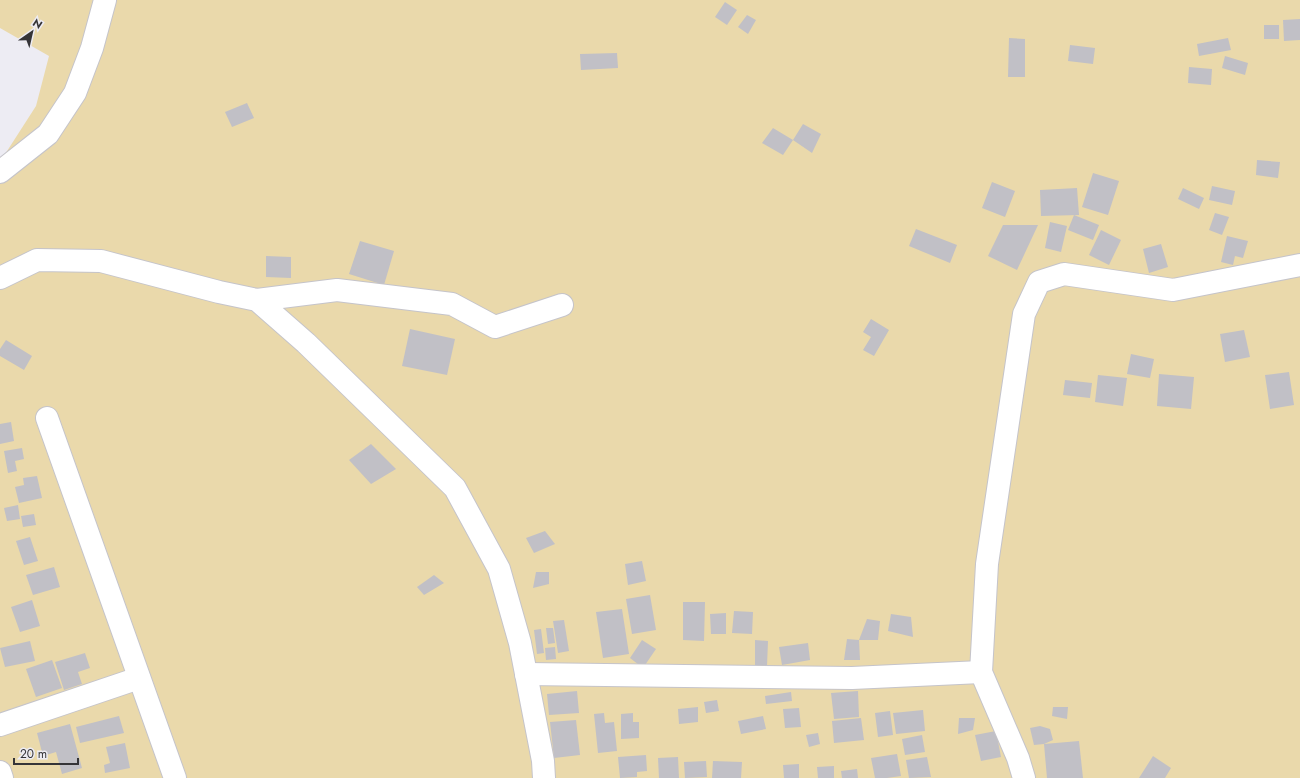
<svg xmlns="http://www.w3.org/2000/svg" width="1300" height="778" font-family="Jost,sans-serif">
<rect width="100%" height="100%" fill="#edecf3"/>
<polygon fill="#ead9ab" points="0,0 1300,0 1300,778 0,778 0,162 36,106 49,56 0,28"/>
<g fill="#c1c0c6">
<polygon points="725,2 737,10 727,25 715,17"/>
<polygon points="747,15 756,20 748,34 738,27"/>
<polygon points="1300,19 1300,40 1284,41 1283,20"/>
<rect x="1264" y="25" width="15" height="14"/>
<polygon points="1009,38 1025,39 1025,77 1008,77"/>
<polygon points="1228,38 1231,50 1199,56 1197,44"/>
<polygon points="1070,45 1095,48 1093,64 1068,61"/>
<polygon points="617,53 618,68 581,70 580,54"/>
<polygon points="1225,56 1248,63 1245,75 1222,68"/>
<polygon points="1189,67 1212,69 1211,85 1188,83"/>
<polygon points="247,103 254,118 232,127 225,112"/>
<polygon points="803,124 821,134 812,153 793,140"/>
<polygon points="773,128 793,140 783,155 762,143"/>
<polygon points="1257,160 1280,162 1278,178 1256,175"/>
<polygon points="1093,173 1119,181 1108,215 1082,207"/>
<polygon points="992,182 1015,191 1005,217 982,208"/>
<polygon points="1212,186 1235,191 1232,205 1209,200"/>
<polygon points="1077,188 1079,215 1041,216 1040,190"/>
<polygon points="1183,188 1204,198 1199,209 1178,199"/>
<polygon points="1215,213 1229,217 1222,235 1209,230"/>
<polygon points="1074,215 1099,225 1093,240 1068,230"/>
<polygon points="1050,222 1067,226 1061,252 1045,248"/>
<polygon points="1003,225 1038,225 1017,270 988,256"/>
<polygon points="916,229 957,245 950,263 909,246"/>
<polygon points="1101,230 1121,240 1109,265 1089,255"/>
<polygon points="1227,236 1248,241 1243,258 1235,256 1233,265 1221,262"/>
<polygon points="360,241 394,251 384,285 349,274"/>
<polygon points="1161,244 1168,267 1149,273 1143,249"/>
<polygon points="266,256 291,257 291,278 266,277"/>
<polygon points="871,319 889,330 874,356 863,350 871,337 863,332"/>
<polygon points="410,329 455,339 447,375 402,366"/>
<polygon points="1244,330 1250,357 1225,362 1220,334"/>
<polygon points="6,340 32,356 24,370 0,356 0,349"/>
<polygon points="1131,354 1154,359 1150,378 1127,374"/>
<polygon points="1289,372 1294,405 1270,409 1265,375"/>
<polygon points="1159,374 1194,377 1191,409 1157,406"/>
<polygon points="1098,375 1127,378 1123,406 1095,402"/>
<polygon points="1065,380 1092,383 1090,398 1063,395"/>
<polygon points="11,422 14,441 0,444 0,424"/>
<polygon points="371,444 396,469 371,484 349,460"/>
<polygon points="22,448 24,459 15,461 17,471 8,473 4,451"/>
<polygon points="37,476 42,498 19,503 15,487 24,485 23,478"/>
<polygon points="18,505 20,519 7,521 4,508"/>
<polygon points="34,514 36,525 23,527 21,516"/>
<polygon points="545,531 555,544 534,553 526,538"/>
<polygon points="30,537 38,561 24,565 16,541"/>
<polygon points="642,561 646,581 628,585 625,564"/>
<polygon points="54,567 60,587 33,595 26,575"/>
<polygon points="536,572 549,572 549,584 533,588"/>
<polygon points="434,575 444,583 424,595 417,587"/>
<polygon points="650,595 656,630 632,634 626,599"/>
<polygon points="32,600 40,626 20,632 11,607"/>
<polygon points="683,602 705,602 704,641 683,640"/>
<polygon points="622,609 629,654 603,658 596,612"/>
<polygon points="734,611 753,612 752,634 732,633"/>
<polygon points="726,613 726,634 711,634 710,614"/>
<polygon points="891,614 911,617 913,637 888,631"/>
<polygon points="867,619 880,621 878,640 859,640"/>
<polygon points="564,620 569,651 558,653 553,621"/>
<polygon points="546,628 553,628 555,643 548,644"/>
<polygon points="541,629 544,653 537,654 534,630"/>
<polygon points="847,639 859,640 860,660 844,660"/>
<polygon points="642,640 656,649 643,668 630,658"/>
<polygon points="755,640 768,641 767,666 755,666"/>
<polygon points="30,641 35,661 5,667 0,648"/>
<polygon points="808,643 810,660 782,665 779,647"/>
<polygon points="555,647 556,659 546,660 545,648"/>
<polygon points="85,653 90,668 78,672 82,684 64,690 55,662"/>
<polygon points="52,660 62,688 36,697 26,669"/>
<polygon points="577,691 579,713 549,715 547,694"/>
<polygon points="858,691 859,717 834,719 831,693"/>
<polygon points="791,692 792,701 766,704 765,696"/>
<polygon points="717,700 719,711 706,713 704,702"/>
<polygon points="698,707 698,722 679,724 678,709"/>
<polygon points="1053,707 1068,707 1067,719 1052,716"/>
<polygon points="799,708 801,727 785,728 783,709"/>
<polygon points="923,710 925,731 896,734 893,713"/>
<polygon points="890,711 893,735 878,737 875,713"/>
<polygon points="604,713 605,723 614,722 617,751 598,753 594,714"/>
<polygon points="633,713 633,722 639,722 639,738 621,739 621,714"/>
<polygon points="119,716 124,733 80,743 76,727"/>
<polygon points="763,716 766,729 741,734 738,721"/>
<polygon points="861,718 864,740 834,743 832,721"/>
<polygon points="959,718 975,718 973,730 958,734"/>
<polygon points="576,720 580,755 554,758 550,722"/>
<polygon points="70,724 82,768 62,774 56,752 43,756 37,733"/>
<polygon points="1040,726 1050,729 1053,740 1044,744 1034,745 1030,728"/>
<polygon points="996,731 1001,757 981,761 975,735"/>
<polygon points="818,733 820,744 809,747 806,735"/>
<polygon points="922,735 925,752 905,755 902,739"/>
<polygon points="1079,741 1083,778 1047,778 1044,744"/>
<polygon points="125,743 130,768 105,773 104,765 110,763 106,747"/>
<polygon points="897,754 901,776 887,778 875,778 871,758"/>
<polygon points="646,755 647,771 637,772 637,777 620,778 618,757"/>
<polygon points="1153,756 1171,768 1165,778 1139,778"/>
<polygon points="678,757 679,778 659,778 658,758"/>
<polygon points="927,757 931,777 909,778 906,760"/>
<polygon points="706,761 707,777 685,778 684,762"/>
<polygon points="713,761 742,762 741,778 712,778"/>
<polygon points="799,764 799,778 784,778 783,765"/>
<polygon points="834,766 834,778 818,778 817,767"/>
<polygon points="857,769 858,778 842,778 841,771"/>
</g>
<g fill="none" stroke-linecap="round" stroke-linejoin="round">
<g stroke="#c5c4ca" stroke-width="24">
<g id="minor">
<polyline points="0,172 48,134 75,93 92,48 105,0"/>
<polyline points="0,278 37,260 101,261 219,292 257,300 306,343 455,488 499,569 520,643 543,761 544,778"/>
<polyline points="257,300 337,290 452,304 495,327 562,305"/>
<polyline points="47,418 175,778"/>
<polyline points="526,674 852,678 981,672"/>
<polyline points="0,725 139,678"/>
<polyline points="0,772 2,778"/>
<polyline points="1024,778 1018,758 981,672 987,564 1024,314 1039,282 1064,274 1173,290 1300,265"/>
</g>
</g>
<use href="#minor" stroke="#fff" stroke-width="22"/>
</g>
<g transform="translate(32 32) rotate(34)" stroke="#edecf3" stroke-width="3" paint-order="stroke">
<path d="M0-3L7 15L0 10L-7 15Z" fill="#353437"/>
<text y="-6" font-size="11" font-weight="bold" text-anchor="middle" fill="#353437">N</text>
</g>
<path d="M14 758v6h64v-6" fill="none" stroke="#353437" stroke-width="2"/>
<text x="20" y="758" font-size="12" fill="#353437" stroke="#edecf3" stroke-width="3" paint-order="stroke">20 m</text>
</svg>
